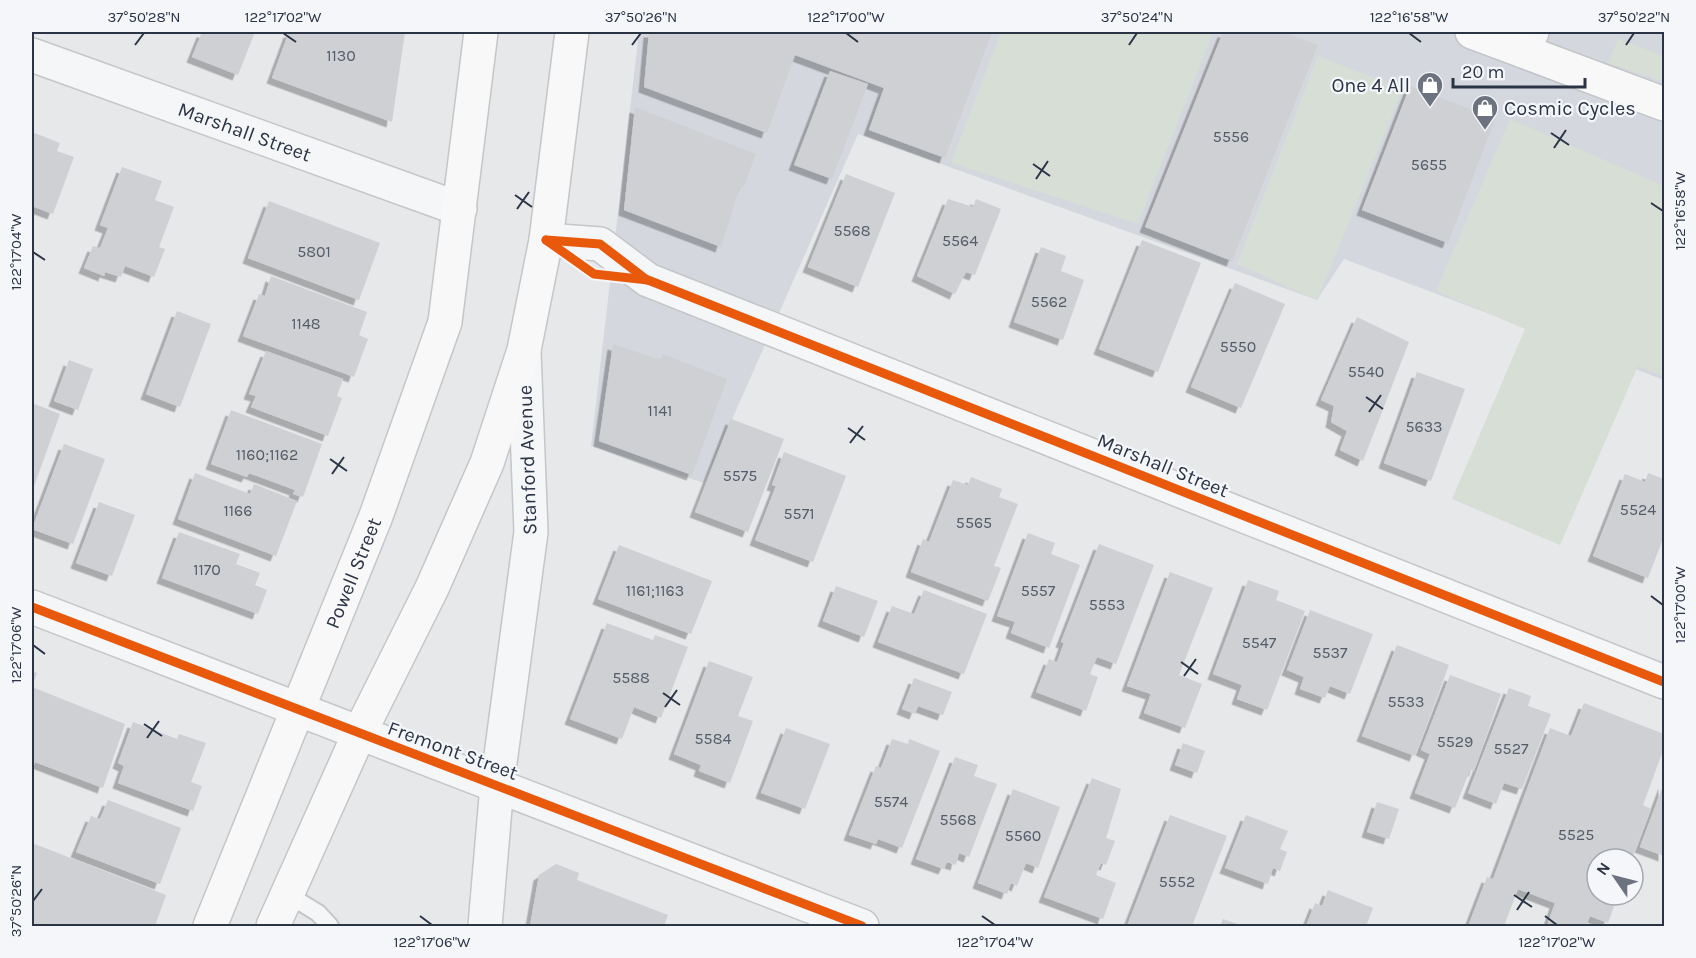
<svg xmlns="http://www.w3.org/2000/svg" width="1696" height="958" font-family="Karla,sans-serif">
<defs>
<filter id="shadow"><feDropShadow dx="-5.5" dy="5.5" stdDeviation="0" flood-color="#0004"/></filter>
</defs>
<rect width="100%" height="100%" fill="#e6e8ea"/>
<polygon fill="#d4d7dd" points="639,32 1664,32 1664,380 1344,259 1317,300 858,134 704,483 591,446"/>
<g fill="#d6ded6">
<polygon points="1001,32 1213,32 1138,224 951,163"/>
<polygon points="1618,39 1664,56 1664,82 1608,63"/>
<polygon points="1318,56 1403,89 1317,300 1237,264"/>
<polygon points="1510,119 1664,186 1664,377 1638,366 1560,545 1452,499 1525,329 1436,291"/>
</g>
<g fill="#ced0d3" filter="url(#shadow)">
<polygon points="202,32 255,32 238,75 192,57"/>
<polygon points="289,32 405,32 392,122 272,78"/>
<polygon points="649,32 992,32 945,158 869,130 884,88 795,55 767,133 644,87"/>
<polygon points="1223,32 1283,32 1318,45 1232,261 1145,227"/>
<polygon points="830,71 868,84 832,179 794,165"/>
<polygon points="1410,86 1495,119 1448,243 1362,210"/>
<polygon points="635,107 756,154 743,188 740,186 721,247 624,210"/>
<polygon points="32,132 60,143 57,151 74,157 53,214 32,206"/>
<polygon points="122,167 162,181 155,200 174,207 159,247 165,249 154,277 125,266 121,277 105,272 104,276 84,268 93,246 100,248 108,228 100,225"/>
<polygon points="846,174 895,193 858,287 808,267"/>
<polygon points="948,199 973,207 976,199 1001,209 975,275 966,272 955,294 917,276"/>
<polygon points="269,201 380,243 359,300 248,258"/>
<polygon points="1142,240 1201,263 1158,372 1099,349"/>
<polygon points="1041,247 1066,256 1061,271 1084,280 1063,340 1014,322"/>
<polygon points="271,276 367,312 359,335 368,339 354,377 243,336 259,294 265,296"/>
<polygon points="1235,283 1285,304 1241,408 1191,387"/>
<polygon points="177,311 211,324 180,407 146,394"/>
<polygon points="1357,317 1409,342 1363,461 1340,450 1347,431 1331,422 1334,406 1321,400"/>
<polygon points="613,344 660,360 663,354 727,379 692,475 599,441"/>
<polygon points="266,351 343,379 337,396 342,398 328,436 251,407 256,396 249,394"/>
<polygon points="69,360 93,369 78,410 54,401"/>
<polygon points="1417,372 1465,389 1431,481 1384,463"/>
<polygon points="32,403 60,414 32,492"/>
<polygon points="231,410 322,444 303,497 293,494 295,490 249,473 247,477 211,464"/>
<polygon points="731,419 784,439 748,532 695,512"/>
<polygon points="64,444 105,459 73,544 32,529"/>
<polygon points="784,452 846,476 813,562 755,540 776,486 772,485"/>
<polygon points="195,473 250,494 254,484 297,501 276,556 178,519"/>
<polygon points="1648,473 1664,479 1664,536 1648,578 1593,556 1625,474 1645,482"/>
<polygon points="971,477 1002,489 999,497 1018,504 994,566 1001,568 988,601 911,572 923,539 929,542 953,480 968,485"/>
<polygon points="99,502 135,515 112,576 76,563"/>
<polygon points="179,532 240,554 236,564 260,573 255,585 267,590 258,614 162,578"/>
<polygon points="1028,533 1055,543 1051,554 1080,565 1049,648 1011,633 1015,622 997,616"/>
<polygon points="1099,544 1154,565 1116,664 1097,657 1090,674 1098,677 1086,711 1036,692 1049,659 1057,662 1064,643 1061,642"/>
<polygon points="619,545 712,581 691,634 598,599"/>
<polygon points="1170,572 1213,588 1179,675 1202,684 1185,728 1144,713 1151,694 1127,686"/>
<polygon points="1248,580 1279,591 1276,600 1305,611 1267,710 1237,699 1242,685 1213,674"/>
<polygon points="836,586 878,601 864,637 823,621"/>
<polygon points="924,590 987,614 964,674 878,642 892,606 914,614"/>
<polygon points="1310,610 1373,634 1350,694 1330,686 1325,698 1300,689 1304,677 1287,670"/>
<polygon points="607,623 653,640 655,635 688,647 661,718 634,707 622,739 570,719"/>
<polygon points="1397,645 1449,665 1415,756 1362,736"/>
<polygon points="709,661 753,677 738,716 753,721 730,783 699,771 701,765 674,754"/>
<polygon points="32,671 37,673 32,687 125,724 103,788 35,762 32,771"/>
<polygon points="1450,675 1501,694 1474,771 1470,770 1455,808 1415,793 1430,754 1421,750"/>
<polygon points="914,678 952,692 943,715 918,706 915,714 902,709"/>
<polygon points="1509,688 1531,696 1528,706 1551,714 1522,789 1504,783 1496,804 1468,793"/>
<polygon points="1584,703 1664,734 1664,748 1643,805 1651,809 1632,859 1597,859 1597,895 1618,895 1608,923 1590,916 1586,926 1547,926 1555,903 1518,889 1504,926 1469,924 1487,877 1493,879 1550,728 1571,736"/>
<polygon points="133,722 177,739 179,734 206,743 191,782 202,786 193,811 118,783 124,766 118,763"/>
<polygon points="786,728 830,744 805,809 761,793"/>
<polygon points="892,739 908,744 909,739 940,751 902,848 878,839 876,844 849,835 876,766 881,768"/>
<polygon points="1183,743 1205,751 1197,773 1175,765"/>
<polygon points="955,757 978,765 974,776 997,784 969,857 959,853 956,865 947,862 944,869 916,859"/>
<polygon points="1092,778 1121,789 1106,838 1115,841 1106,865 1101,863 1096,875 1116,883 1103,919 1044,897"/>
<polygon points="1664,783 1664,856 1640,847"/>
<polygon points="1013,789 1060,807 1038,868 1026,863 1017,886 1011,883 1007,894 978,883"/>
<polygon points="108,800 181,828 160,884 76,852 91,816 100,819"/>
<polygon points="1377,802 1399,809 1389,839 1367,832"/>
<polygon points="1170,815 1227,836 1192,926 1127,926"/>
<polygon points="1246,815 1288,831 1280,849 1287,852 1280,871 1273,868 1268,884 1225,868"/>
<polygon points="32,843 166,895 155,926 32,926"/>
<polygon points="556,864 579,873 577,880 668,915 664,926 530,926 539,875"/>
<polygon points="1328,890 1373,908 1366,926 1306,926 1315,903 1322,906"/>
<polygon points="1223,919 1243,926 1220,926"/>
</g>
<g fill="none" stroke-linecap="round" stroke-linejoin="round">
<g stroke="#c4c6c8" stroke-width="20">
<polyline id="service" points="287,894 318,913 330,926"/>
</g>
<g stroke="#c4c6c8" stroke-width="36">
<g id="minor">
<polyline points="1523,51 1532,32"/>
<path id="s1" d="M32,55l428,154"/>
<polyline points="546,240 600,244 648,280 1664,682"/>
<polyline points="32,607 862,926"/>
<polyline points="485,926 497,785 531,532 524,352"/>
</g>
</g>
<g stroke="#c4c6c8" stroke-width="36">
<g id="secondary">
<path id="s2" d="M210,926l166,-410 69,-194 36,-290"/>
<polyline points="273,926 359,734 432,588 487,463 524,350 546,240 572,32"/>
</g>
</g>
<g stroke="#c2c5c8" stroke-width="36">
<polyline id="primary" points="1472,32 1664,104"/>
</g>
<use href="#service" stroke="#f5f6f7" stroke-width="16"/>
<use href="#minor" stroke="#f5f6f7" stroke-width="33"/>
<use href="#secondary" stroke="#f8f8f8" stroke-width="33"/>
<use href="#primary" stroke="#f8f8f8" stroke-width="33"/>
<g stroke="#f4f6f9" stroke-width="13">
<g id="cycleway">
<polyline points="546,240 594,274 648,280 1664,682"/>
<polyline points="546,240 600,244 647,280"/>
<polyline points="32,607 862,926"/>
</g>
</g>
<use href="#cycleway" stroke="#e8590c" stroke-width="9"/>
</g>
<path fill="none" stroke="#2b3445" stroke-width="2" d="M283,33l13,9M846,33l12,9M1409,33l12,9M135,45l9,-12M632,45l9,-12M1129,45l8,-12M1626,45l8,-12M1551,133l18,12M1554,148l12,-18M1033,164l17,12M1036,179l12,-18M515,195l17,12M1651,203l12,8M517,209l12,-17M33,252l12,8M1366,397l17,12M1369,412l12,-17M848,428l17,12M850,443l13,-17M330,459l17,12M332,474l12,-17M1651,596l12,9M33,645l12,9M1181,662l17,12M1184,676l12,-17M663,693l17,12M665,707l12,-17M144,724l18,12M147,738l12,-17M1514,895l18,12M33,901l9,-12M1517,910l12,-18M420,916l12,9M982,916l13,9M1545,916l12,9"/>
<defs>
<g id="shop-pin" transform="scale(1.35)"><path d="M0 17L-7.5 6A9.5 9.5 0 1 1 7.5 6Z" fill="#6c737f" stroke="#f4f6f9"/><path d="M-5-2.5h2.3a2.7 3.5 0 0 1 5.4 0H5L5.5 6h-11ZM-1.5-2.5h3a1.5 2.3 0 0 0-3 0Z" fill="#fff"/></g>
</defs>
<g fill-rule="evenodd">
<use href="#shop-pin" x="1430" y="85"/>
<use href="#shop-pin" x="1485" y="108"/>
</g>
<g text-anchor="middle" stroke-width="4.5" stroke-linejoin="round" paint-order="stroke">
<g font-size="16" fill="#545c69">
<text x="341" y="61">1130</text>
<text x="1231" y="142">5556</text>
<text x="1429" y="170">5655</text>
<text x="852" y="236">5568</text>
<text x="960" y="246">5564</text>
<text x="314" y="257">5801</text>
<text x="1049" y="307">5562</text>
<text x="306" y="329">1148</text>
<text x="1238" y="352">5550</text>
<text x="1366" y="377">5540</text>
<text x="660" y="416">1141</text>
<text x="1424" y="432">5633</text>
<text x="267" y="460">1160;1162</text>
<text x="740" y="481">5575</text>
<text x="1638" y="515">5524</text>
<text x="238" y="516">1166</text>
<text x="799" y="519">5571</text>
<text x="974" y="528">5565</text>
<text x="207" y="575">1170</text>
<text x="655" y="596">1161;1163</text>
<text x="1038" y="596">5557</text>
<text x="1107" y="610">5553</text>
<text x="1259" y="648">5547</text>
<text x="1330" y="658">5537</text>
<text x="631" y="683">5588</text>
<text x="1406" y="707">5533</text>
<text x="713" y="744">5584</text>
<text x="1455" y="747">5529</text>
<text x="1511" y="754">5527</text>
<text x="891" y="807">5574</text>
<text x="958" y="825">5568</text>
<text x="1576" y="840">5525</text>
<text x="1023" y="841">5560</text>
<text x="1177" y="887">5552</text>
</g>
<g font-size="20" fill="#2b3445" stroke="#f4f6f9" text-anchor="end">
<text x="1410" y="92">One 4 All</text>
<text x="1504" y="115" text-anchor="start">Cosmic Cycles</text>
</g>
<g font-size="20" fill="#2b3445" stroke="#f4f6f9">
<text dy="7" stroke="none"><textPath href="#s1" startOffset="226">Marshall Street</textPath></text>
<text transform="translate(527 460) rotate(-92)" y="7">Stanford Avenue</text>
<text transform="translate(1163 465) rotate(22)" y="7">Marshall Street</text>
<text dy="7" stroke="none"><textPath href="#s2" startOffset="381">Powell Street</textPath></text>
<text transform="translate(453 750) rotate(20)" y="7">Fremont Street</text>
</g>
</g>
<rect width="1696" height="958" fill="none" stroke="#f4f6f9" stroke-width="66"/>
<g transform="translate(1615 877) rotate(305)"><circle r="28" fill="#f4f6f9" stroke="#a4a8b1" stroke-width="1.5"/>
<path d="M0-4.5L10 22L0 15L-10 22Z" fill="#6c737f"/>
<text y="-9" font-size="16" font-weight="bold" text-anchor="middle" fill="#2b3445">N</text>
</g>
<path d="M1453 78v9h132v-9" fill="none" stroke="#2b3445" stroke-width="3"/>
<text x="1462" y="78" font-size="18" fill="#2b3445" stroke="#f4f6f9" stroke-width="4.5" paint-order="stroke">20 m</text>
<rect x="33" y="33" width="1630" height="892" fill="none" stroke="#2b3445" stroke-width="2"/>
<g font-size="15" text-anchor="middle" fill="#2b3445">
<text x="144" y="22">37°50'28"N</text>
<text x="283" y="22">122°17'02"W</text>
<text x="641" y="22">37°50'26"N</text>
<text x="846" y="22">122°17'00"W</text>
<text x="1137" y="22">37°50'24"N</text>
<text x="1409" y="22">122°16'58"W</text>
<text x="1634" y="22">37°50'22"N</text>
<text transform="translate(1680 211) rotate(-90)" y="5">122°16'58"W</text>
<text transform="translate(16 252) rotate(-90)" y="5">122°17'04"W</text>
<text transform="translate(1680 605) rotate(-90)" y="5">122°17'00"W</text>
<text transform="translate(16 645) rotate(-90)" y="5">122°17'06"W</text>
<text transform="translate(16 901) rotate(-90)" y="5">37°50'26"N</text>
<text x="432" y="947">122°17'06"W</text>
<text x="995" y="947">122°17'04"W</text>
<text x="1557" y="947">122°17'02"W</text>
</g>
</svg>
